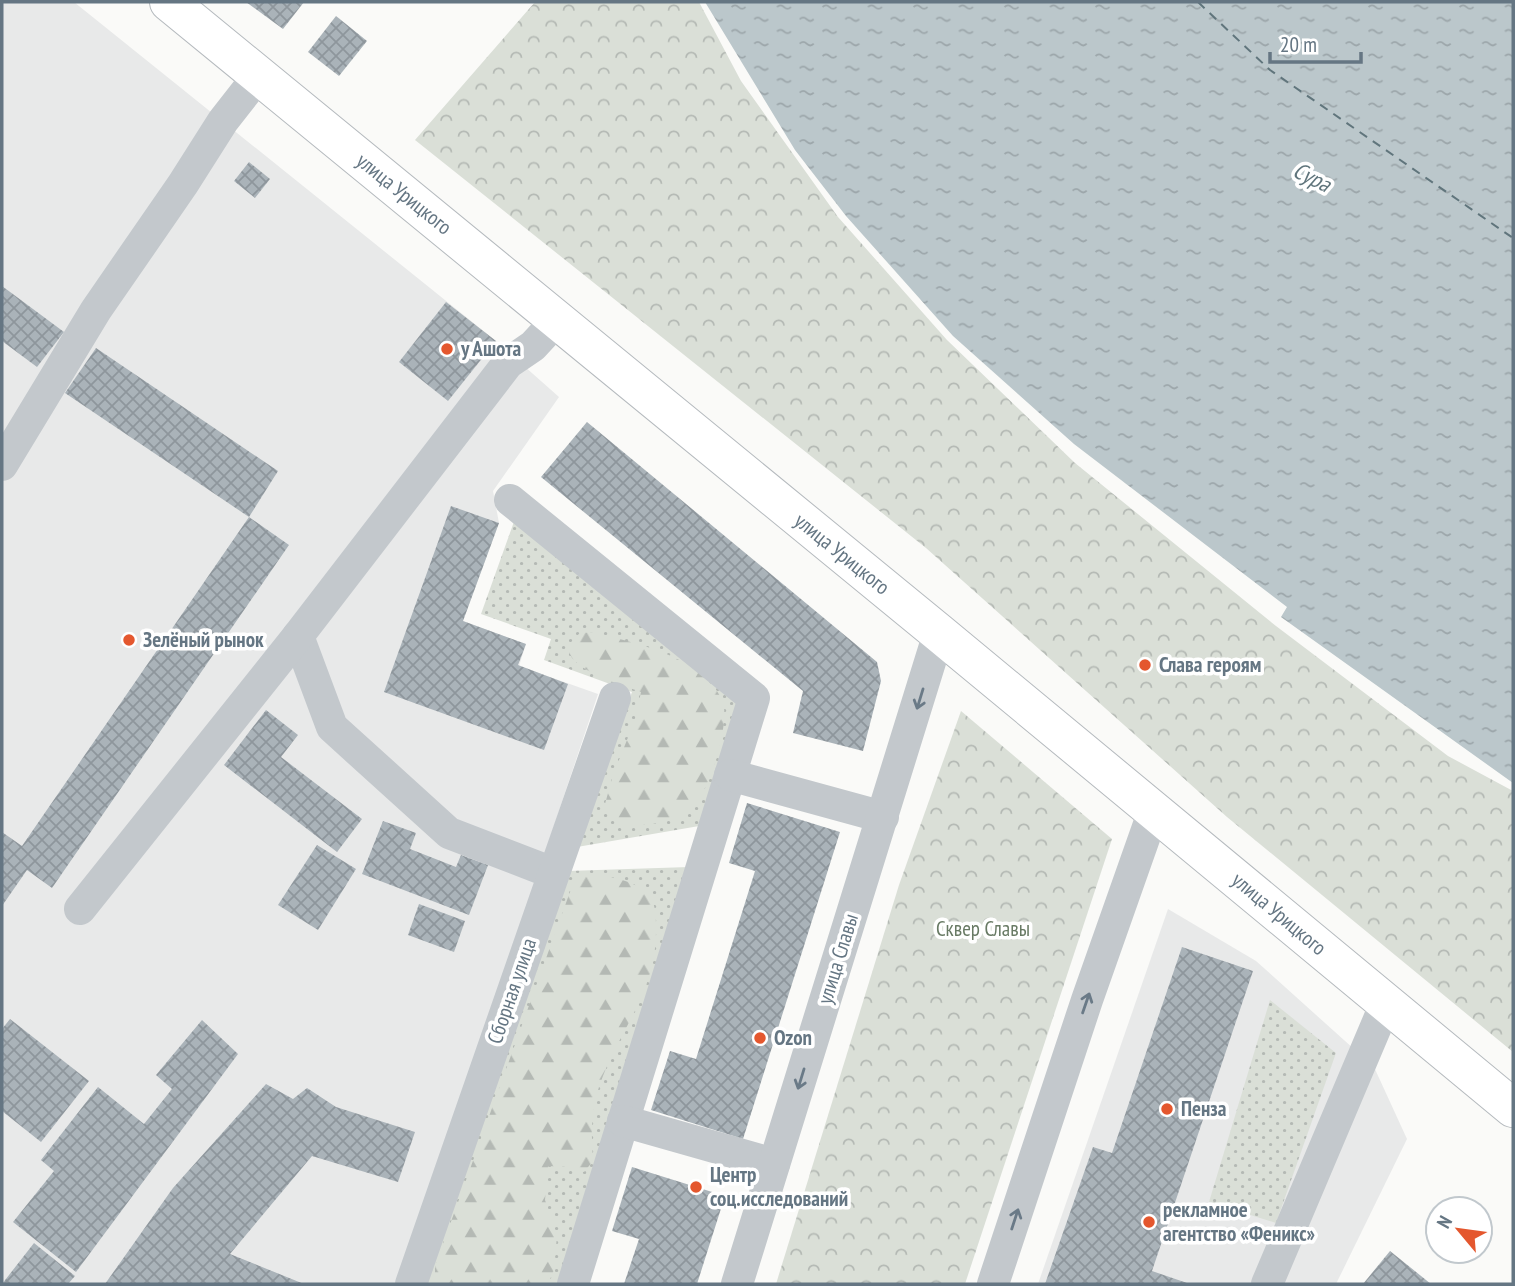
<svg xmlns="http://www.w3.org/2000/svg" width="1515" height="1286" font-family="'PT Sans Narrow',sans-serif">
<defs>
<pattern id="grass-dots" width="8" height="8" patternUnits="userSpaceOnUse" patternTransform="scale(1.75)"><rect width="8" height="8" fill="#dadfd7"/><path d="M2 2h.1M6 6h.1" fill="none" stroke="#b4b9b4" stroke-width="1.8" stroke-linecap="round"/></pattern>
<pattern id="forest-firs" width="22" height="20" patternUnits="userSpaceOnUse" patternTransform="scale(1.75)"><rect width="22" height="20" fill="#dadfd7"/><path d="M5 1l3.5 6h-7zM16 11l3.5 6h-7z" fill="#b4b9b4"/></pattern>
<pattern id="park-crowns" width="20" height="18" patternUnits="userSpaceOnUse" patternTransform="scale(1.75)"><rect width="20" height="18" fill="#dadfd7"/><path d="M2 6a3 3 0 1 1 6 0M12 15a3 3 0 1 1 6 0" fill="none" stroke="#b4b9b4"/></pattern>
<pattern id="water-ripples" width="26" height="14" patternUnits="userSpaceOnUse" patternTransform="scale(1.75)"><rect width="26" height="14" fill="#bbc7cb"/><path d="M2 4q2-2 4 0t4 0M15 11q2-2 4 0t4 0" fill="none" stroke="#9ca6aa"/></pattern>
<pattern id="building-cross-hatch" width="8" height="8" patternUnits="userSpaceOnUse" patternTransform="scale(1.75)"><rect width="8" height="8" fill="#aab3b9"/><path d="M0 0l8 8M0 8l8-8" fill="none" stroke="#8e969c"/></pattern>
</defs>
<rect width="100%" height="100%" fill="#fafaf8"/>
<g fill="#e8e9e9">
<polygon points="2,2 74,2 496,341 559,397 493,491 499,523 463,621 526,644 519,666 598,694 401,1284 2,1284"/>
<polygon points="1168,909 1256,961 1374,1067 1407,1139 1336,1284 1038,1284"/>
</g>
<g fill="url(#grass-dots)">
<polygon points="516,516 740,698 705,825 577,847 632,692 544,660 551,639 481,614"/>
<polygon points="689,867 560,1284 421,1284 567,871"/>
<polygon points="1270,1000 1336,1053 1276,1223 1209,1202"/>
</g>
<g fill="url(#forest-firs)">
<path d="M594,632c41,12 87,19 117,52 5,5 12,15 13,23 3,27 -16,95 -41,108 -20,10 -41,10 -63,11l-9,-8 -6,-14 8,-29 22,-55 6,-28c-16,-6 -70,-22 -72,-41 -1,-8 6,-13 11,-18z"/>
<path d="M592,873c19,5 46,7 58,24 6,8 6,21 6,31 1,67 -38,101 -57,159 -8,24 -8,48 -6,74l-9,11 -15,-5 -21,-1 -3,34 12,35 -3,35 -6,14h-113v-18l140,-388z"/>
</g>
<g fill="url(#park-crowns)">
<polygon points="535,2 699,2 741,81 838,217 947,340 1075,463 1276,626 1448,756 1513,791 1513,1052 1227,817 926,548 415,140"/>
<polygon points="961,711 1112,839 965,1284 776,1284 899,885"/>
</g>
<polygon fill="url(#water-ripples)" points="705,2 1513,2 1513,783 1281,617 1287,607 1074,444 953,336 846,216 795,150"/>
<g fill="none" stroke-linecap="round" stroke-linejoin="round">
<polyline stroke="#60757c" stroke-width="2" stroke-dasharray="9 7" stroke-linecap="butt" points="1198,2 1270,70 1513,238"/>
</g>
<g fill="url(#building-cross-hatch)">
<polygon points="246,2 304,2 283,29"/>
<polygon points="336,16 367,41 339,76 308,52"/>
<polygon points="249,162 270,179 255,198 234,181"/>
<polygon points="2,286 64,332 37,367 2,341"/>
<polygon points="446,302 496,341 448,401 399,362"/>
<polygon points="96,348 278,471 249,517 65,393"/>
<polygon points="587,422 877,662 881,681 863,751 793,733 803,691 541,477"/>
<polygon points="451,506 499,523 463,621 526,644 518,665 568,684 544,750 384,692"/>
<polygon points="249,517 289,545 52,888 27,870 2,906 2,832 22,846"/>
<polygon points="266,710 298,735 281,757 362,819 337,852 224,765"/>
<polygon points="747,803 840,832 743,1139 651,1110 670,1051 696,1059 755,871 729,863"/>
<polygon points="383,821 416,833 410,849 456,867 461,855 488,865 469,915 362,874"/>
<polygon points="317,845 356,869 318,930 278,905"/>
<polygon points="419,904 465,921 454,952 408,935"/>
<polygon points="1182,947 1253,971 1152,1271 1190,1284 1045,1284 1093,1147 1112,1153"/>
<polygon points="10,1019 89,1081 41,1142 2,1111 2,1029"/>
<polygon points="202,1020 238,1054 76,1272 13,1222 54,1171 41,1160 98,1087 144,1124 172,1089 156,1075"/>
<polygon points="266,1084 293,1099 307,1088 336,1107 415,1132 398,1182 312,1156 230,1254 304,1284 105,1284 173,1188"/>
<polygon points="632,1167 725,1196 697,1284 624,1284 639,1239 612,1231"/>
<polygon points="34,1243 75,1276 68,1284 2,1284"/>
<polygon points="1390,1251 1431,1284 1363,1284"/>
</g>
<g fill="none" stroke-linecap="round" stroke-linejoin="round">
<g stroke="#b5babe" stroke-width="40">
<polyline id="major" points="169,2 939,633 1513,1108"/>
</g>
<g stroke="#c3c8cc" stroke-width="32">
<polyline points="2,465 96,310 183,184 223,121 259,75"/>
<polyline points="510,500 754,698 573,1284"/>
<polyline points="298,636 332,727 449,833 553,873"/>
<polyline points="730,775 883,817"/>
<polyline points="80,909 298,636 508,363 533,346 557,320"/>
<polyline points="623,1121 774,1164"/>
<polyline points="411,1284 615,698"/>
<polyline points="737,1284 939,633"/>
<polyline points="993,1284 1087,1000 1154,810"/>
<polyline points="1267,1284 1386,1003"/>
</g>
<use href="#major" stroke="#fff" stroke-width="38"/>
</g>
<defs><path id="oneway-shaft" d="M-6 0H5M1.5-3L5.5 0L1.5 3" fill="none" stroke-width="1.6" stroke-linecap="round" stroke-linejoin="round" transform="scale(1.75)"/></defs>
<g stroke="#6a7a87">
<use href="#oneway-shaft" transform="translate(920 699) rotate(107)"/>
<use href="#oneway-shaft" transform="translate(1086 1003) rotate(-71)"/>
<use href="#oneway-shaft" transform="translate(801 1079) rotate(107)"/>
<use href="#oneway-shaft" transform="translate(1015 1219) rotate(-72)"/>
</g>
<g fill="#e4572e" stroke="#fff" stroke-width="2.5">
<circle cx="447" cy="349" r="7"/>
<circle cx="129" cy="640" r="7"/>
<circle cx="1145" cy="665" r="7"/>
<circle cx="760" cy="1038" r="7"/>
<circle cx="1167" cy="1109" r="7"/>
<circle cx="696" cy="1187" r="7"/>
<circle cx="1149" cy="1222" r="7"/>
</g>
<g text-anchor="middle" stroke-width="7" stroke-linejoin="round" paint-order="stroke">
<g font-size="21" fill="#657683" stroke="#fff">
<text transform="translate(404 194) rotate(39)" y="7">улица Урицкого</text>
<text transform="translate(842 554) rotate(39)" y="7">улица Урицкого</text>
<text transform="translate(1279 914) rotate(40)" y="7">улица Урицкого</text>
<text transform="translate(838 959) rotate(-73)" y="7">улица Славы</text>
<text transform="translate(512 991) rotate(-71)" y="7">Сборная улица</text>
</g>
<g font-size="21" font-weight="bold" fill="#657683" stroke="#fff" text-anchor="start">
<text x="461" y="356">у Ашота</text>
<text x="143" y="647">Зелёный рынок</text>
<text x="1159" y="672">Слава героям</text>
<text x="774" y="1045">Ozon</text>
<text x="1181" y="1116">Пенза</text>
<text x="710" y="1182">Центр<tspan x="710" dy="24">соц.исследований</tspan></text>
<text x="1163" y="1217">рекламное<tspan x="1163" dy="24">агентство «Феникс»</tspan></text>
</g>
<g font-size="21" fill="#687a64" stroke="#fff">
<text x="983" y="936">Сквер Славы</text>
</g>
<g font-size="23" font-style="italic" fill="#60757c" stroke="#fff">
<text transform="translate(1312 177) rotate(27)" y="8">Сура</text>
</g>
</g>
<rect width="1515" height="1286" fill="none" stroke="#657683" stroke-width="7"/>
<g transform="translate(1459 1230) rotate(299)"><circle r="33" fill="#ffffff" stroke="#c1c8cd" stroke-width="2"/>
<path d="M0-5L12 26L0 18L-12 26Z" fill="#e4572e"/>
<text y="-10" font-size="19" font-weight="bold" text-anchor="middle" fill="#657683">N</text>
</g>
<path d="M1270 52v10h91v-10" fill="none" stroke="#657683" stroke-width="3.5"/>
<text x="1280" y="52" font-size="21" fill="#657683" stroke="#ffffff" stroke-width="5" paint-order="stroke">20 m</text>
</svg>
